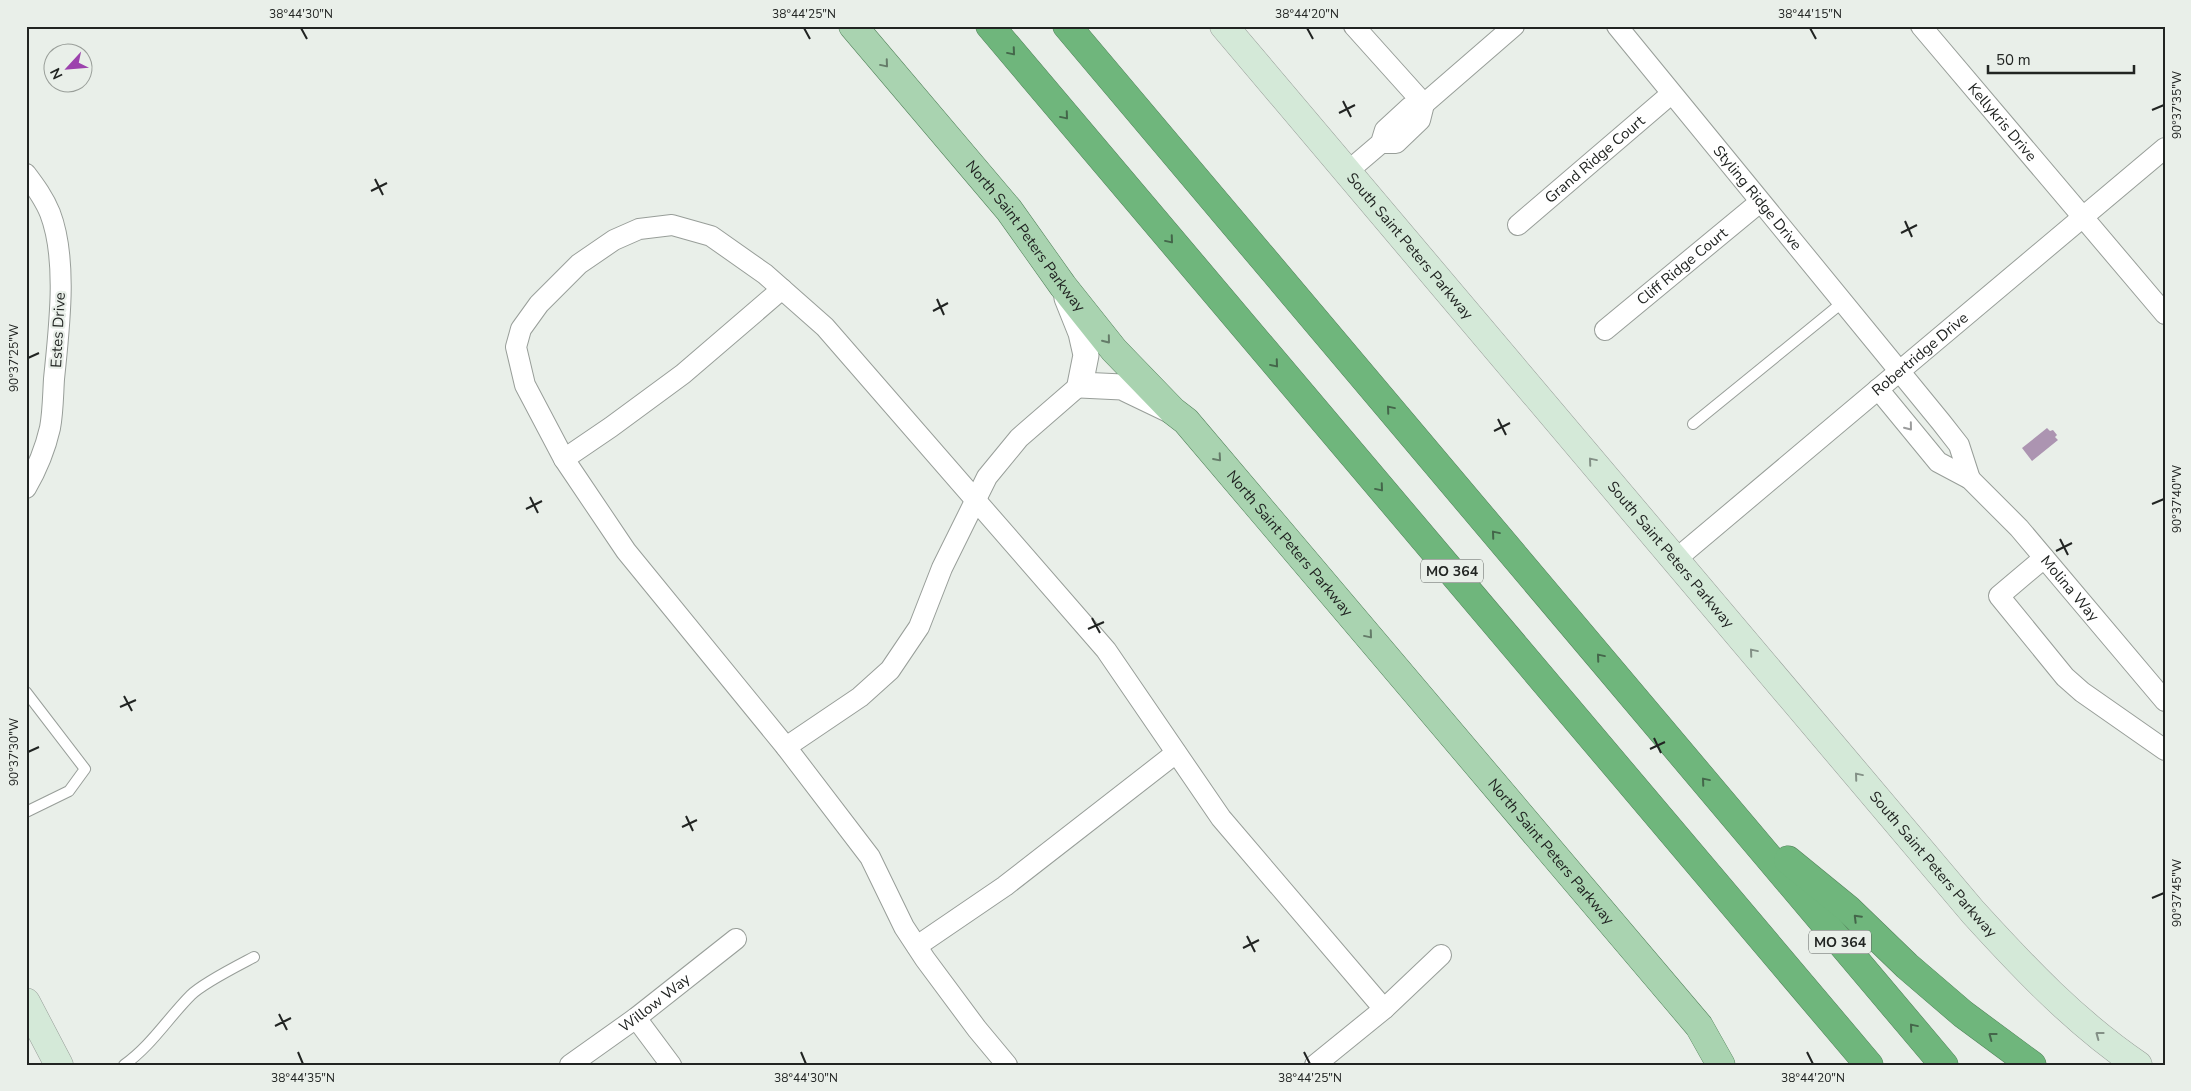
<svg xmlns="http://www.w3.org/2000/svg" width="2191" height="1091" font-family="'Nunito Sans',sans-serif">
<rect width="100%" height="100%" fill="#e9efe9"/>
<polygon fill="#ac94b1" points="2047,428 2050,431 2053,430 2057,435 2055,437 2058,440 2032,461 2022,448"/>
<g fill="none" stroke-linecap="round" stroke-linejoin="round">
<g stroke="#989e99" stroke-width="12">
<g id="service">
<polyline points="1693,424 1843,302"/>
<polyline points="26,692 85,769 69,791 26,812"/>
<path d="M124,1065c27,-19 44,-47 67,-70 12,-12 46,-29 63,-38"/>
</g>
</g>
<g stroke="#989e99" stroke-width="22">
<g id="minor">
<polyline points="1354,26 1424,104 1420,120 1396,143 1381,143"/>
<path id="s1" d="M1617,26l324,396 18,23 11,34"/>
<path id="s2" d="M1921,26l244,288"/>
<polyline points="1347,172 1381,143 1385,130 1410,107 1424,104 1514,26"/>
<path d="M26,174c9,12 18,24 24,39 18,47 9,116 4,166 -1,16 -1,33 -4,49 -5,22 -13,41 -24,60"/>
<path id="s3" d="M1518,225l153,-131"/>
<path id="s4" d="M1605,330l155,-128"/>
<path id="s5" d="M1878,389l60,73 32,17 49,49 146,173"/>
<polyline points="564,459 611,427 683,374 782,289"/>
<polyline points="2044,558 1999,596 2065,677 2082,692 2165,750"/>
<path id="s6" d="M1675,560l490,-412"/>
<polyline points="786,747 626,551 564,459 525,385 516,347 521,329 539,304 579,264 614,240 639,229 672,225 711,236 765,274 825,327 1106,650 1221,818 1384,1009"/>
<polyline points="917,946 1005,886 1176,753"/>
<polyline points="636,1018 671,1065"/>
<path id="s7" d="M570,1065l66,-47 100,-79"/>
<polyline points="1007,1065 977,1029 925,959 904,927 870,857 786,747 860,697 890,670 919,627 942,568 987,477 1019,438 1080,385"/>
<polyline points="1315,1065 1384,1009 1441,955"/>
</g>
</g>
<g stroke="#989e99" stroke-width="27">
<polyline id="tertiary" points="1067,298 1081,333 1086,355 1080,385 1122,387 1172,411"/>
</g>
<g stroke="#989e99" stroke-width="29">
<g id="secondary">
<path id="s8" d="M1224,26l749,886c51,56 102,110 165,153"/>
<polyline points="26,1002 59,1065"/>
</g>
</g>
<g stroke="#54835c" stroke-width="29">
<g id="primary">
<path id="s9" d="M853,26l156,184 54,76 51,64 59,61 13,10 513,605 22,39"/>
</g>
</g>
<g stroke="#54835c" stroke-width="29">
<g id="motorway">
<polyline points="990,26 1869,1065"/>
<polyline points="1067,26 1944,1065"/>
<polyline points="1788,860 1848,909 1907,966 1963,1014 2032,1065"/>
</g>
</g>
<use href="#service" stroke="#fff" stroke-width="10"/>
<use href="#minor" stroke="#fff" stroke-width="20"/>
<use href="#tertiary" stroke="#fff" stroke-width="25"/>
<use href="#secondary" stroke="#d4e9d8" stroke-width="28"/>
<use href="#primary" stroke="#a9d3b0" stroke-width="28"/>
<use href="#motorway" stroke="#6fb67c" stroke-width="28"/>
</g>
<defs><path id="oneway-chevron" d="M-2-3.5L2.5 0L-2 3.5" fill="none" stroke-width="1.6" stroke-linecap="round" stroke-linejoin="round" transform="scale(1.25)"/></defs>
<g stroke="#44664a">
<use href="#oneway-chevron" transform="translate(1012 52) rotate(50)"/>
<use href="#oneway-chevron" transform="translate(1065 116) rotate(50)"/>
<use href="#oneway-chevron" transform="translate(1170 240) rotate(50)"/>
<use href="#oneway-chevron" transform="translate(1275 364) rotate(50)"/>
<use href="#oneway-chevron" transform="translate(1390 409) rotate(-130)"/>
<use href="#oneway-chevron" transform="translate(1380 488) rotate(50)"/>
<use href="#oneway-chevron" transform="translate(1495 534) rotate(-130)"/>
<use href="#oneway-chevron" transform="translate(1600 657) rotate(-130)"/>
<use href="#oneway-chevron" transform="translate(1705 781) rotate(-130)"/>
<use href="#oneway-chevron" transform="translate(1857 918) rotate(-135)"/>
<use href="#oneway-chevron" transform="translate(1913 1027) rotate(-130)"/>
<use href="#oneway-chevron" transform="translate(1992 1036) rotate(-143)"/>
</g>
<g stroke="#657c69">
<use href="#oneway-chevron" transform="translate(885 64) rotate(50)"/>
<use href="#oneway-chevron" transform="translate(1107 340) rotate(51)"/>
<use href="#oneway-chevron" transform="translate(1218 458) rotate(49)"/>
<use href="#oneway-chevron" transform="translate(1369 635) rotate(50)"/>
</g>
<use stroke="#9b9c9c" href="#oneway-chevron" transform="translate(1909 427) rotate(51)"/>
<g stroke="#839086">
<use href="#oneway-chevron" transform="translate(1592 461) rotate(-130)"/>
<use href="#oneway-chevron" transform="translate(1753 652) rotate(-130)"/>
<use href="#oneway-chevron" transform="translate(1858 776) rotate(-130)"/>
<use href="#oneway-chevron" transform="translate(2099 1035) rotate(-143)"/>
</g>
<path fill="none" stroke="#212422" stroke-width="2" d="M301,28l6,11M804,28l6,11M1307,28l6,11M1810,28l6,11M1343,101l8,16M2152,110l12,-5M1339,113l16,-8M375,179l8,16M371,191l16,-8M1905,221l7,16M1901,233l16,-8M937,299l7,16M933,311l15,-8M28,358l11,-5M1498,419l8,16M1494,431l16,-8M530,497l8,16M2152,504l12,-5M526,509l16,-8M2060,539l8,16M2056,551l16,-8M1092,618l8,15M1088,629l16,-7M124,696l8,15M120,707l16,-7M1654,738l7,15M1650,749l15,-7M28,752l11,-5M686,816l7,15M682,827l15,-7M2152,898l12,-5M1247,936l8,16M1243,948l16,-8M279,1014l8,16M275,1026l16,-8M298,1052l5,12M801,1052l5,12M1304,1052l6,12M1807,1052l6,12"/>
<g text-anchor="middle" stroke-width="4.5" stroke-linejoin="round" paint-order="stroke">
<g fill="#e9efe9" stroke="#5d615e" stroke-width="1">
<rect x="1421" y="559.5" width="62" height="23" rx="4"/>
<rect x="1809" y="930.5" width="62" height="23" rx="4"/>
</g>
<g font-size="14" font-weight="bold" fill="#212422">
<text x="1452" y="576">MO 364</text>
<text x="1840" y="947">MO 364</text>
</g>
<g font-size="15" fill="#212422" stroke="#e9efe9">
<text dy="5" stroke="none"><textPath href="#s2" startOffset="126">Kellykris Drive</textPath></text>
<text dy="5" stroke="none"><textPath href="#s3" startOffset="101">Grand Ridge Court</textPath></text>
<text dy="5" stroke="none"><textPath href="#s1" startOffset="222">Styling Ridge Drive</textPath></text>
<text dy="5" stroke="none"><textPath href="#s9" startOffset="272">North Saint Peters Parkway</textPath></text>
<text dy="5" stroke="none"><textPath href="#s8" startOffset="288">South Saint Peters Parkway</textPath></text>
<text dy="5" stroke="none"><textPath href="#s4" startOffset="100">Cliff Ridge Court</textPath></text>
<text transform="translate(58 330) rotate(-87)" y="5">Estes Drive</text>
<text dy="5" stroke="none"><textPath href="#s6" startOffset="320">Robertridge Drive</textPath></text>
<text dy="5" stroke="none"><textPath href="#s9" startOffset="678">North Saint Peters Parkway</textPath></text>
<text dy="5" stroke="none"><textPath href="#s8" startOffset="692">South Saint Peters Parkway</textPath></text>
<text dy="5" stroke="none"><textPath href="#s5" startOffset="279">Molina Way</textPath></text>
<text dy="5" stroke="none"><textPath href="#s9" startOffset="1082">North Saint Peters Parkway</textPath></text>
<text dy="5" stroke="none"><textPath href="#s8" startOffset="1098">South Saint Peters Parkway</textPath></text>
<text dy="5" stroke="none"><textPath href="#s7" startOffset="105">Willow Way</textPath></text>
</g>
</g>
<rect width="2191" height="1091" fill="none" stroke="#e9efe9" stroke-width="55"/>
<g transform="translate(68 68) rotate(244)"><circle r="24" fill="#e9efe9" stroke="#999e99"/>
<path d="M0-4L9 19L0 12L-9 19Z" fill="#9c42ad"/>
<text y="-8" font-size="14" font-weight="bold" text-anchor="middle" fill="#212422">N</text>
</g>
<path d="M1988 65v8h146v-8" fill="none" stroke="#212422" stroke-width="2.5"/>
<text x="1996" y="65" font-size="15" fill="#212422" stroke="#e9efe9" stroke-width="4" paint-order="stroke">50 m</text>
<rect x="28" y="28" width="2136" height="1036" fill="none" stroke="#212422" stroke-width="2"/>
<g font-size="12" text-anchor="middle" fill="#212422">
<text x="301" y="18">38°44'30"N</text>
<text x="804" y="18">38°44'25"N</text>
<text x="1307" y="18">38°44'20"N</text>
<text x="1810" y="18">38°44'15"N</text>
<text transform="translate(2177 105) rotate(-90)" y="4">90°37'35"W</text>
<text transform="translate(14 358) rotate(-90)" y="4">90°37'25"W</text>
<text transform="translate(2177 499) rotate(-90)" y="4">90°37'40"W</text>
<text transform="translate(14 752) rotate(-90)" y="4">90°37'30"W</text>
<text transform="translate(2177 893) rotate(-90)" y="4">90°37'45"W</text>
<text x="303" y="1082">38°44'35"N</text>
<text x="806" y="1082">38°44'30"N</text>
<text x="1310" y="1082">38°44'25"N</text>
<text x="1813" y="1082">38°44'20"N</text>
</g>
</svg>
